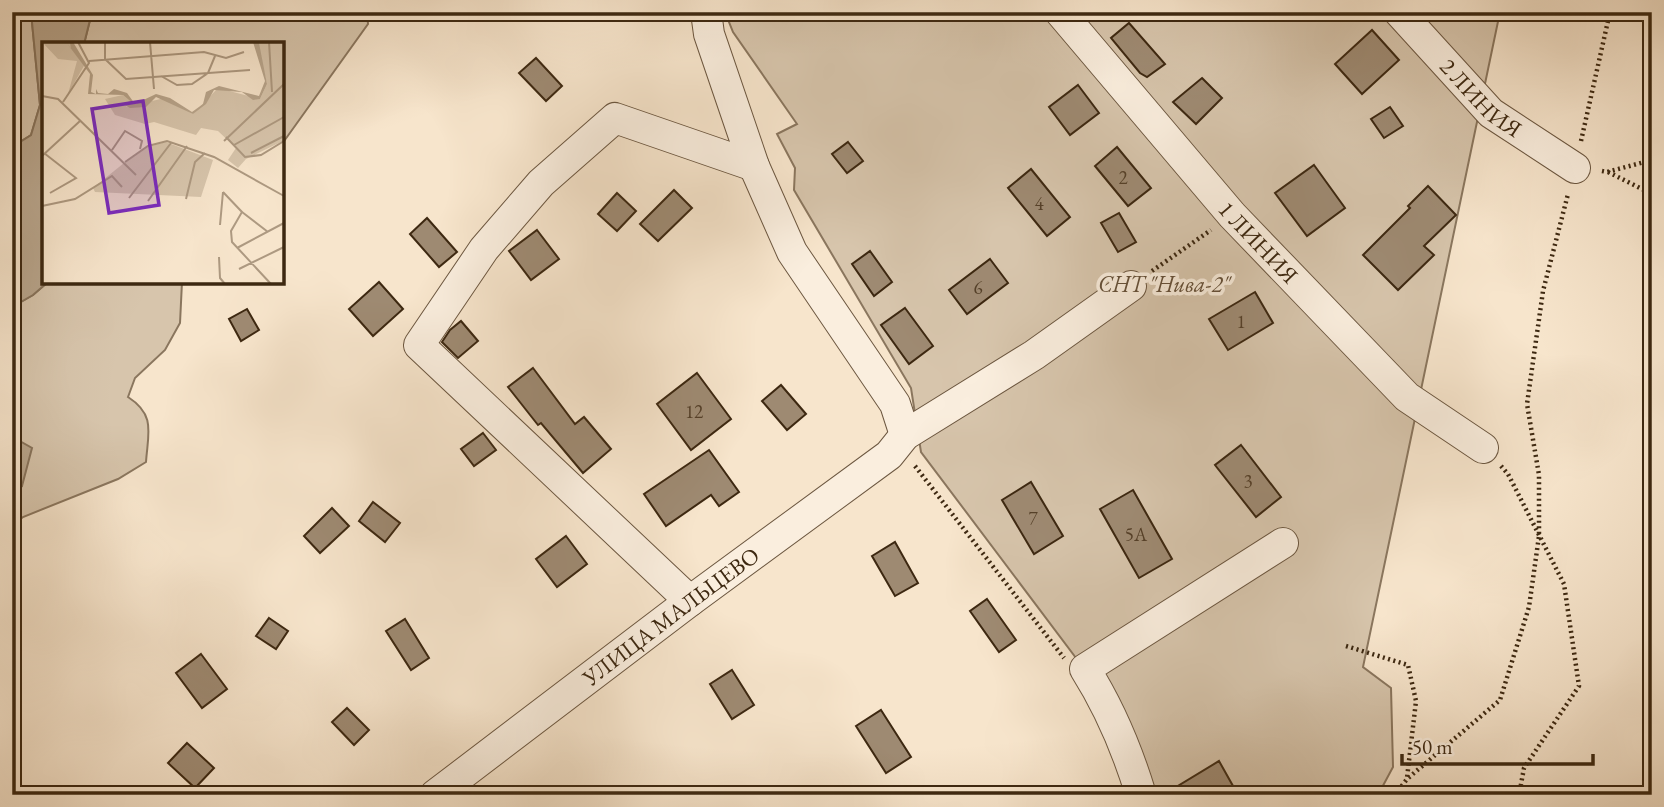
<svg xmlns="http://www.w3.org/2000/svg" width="1664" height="807" font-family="'EB Garamond',serif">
<rect width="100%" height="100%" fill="#f7e5cc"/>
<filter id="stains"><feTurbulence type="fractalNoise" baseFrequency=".00286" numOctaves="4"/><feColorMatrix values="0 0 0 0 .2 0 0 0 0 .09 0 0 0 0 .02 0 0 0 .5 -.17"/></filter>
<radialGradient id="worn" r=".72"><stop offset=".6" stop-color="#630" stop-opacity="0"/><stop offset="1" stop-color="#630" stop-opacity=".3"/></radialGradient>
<g fill="#d7c5ac" stroke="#8a765e" stroke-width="2">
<polygon points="12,12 31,12 40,105 31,135 12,147"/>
<polygon points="92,12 367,12 368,24 282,144 282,44 84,44"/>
<polygon points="725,12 1500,12 1363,667 1391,688 1393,767 1378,795 1148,795 1079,662 921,452 911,388 794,190 795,168 777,134 797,124 733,32"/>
<path d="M48,282h134l-2,41 -15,27 -30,28 -7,19c28,18 20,36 18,65l-28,17 -95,38 -11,9v-29l10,-11 -4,-46 -6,-6v-127l21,-12z"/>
</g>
<g fill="#b8a58c" stroke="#87735b" stroke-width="2">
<polygon points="31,12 92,12 84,44 44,44 44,282 48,282 33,295 12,307 12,147 31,135 40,105"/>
<polygon points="12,434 18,440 32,448 22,486 12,497"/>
</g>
<g fill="#9e8a72" stroke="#3d2811" stroke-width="2">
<polygon points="1129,23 1165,64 1147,77 1140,73 1111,38"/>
<polygon points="1372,30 1399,60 1362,94 1335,64"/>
<polygon points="536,58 562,86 546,101 519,73"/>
<polygon points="1202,78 1222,98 1196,124 1173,102"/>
<polygon points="1078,85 1099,113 1070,135 1049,107"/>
<polygon points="1390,107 1403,126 1384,138 1371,119"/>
<polygon points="848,142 863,161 847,173 832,154"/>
<polygon points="1117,147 1151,188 1128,206 1095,166"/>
<polygon points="1314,165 1345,208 1307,236 1275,193"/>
<polygon points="1031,169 1070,217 1047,236 1008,188"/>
<polygon points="1428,186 1456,215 1424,246 1434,255 1398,290 1363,255 1410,208 1408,206"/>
<polygon points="674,190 692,208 658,241 640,224"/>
<polygon points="617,193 636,211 617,231 598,214"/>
<polygon points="1119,213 1136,242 1118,252 1101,223"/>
<polygon points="427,218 457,252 439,267 410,234"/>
<polygon points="537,230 559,259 531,280 509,251"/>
<polygon points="870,251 892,282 874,296 852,264"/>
<polygon points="990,259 1008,283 967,314 949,290"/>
<polygon points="379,282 403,309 373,336 349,309"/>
<polygon points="1255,292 1273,323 1228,350 1209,319"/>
<polygon points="905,308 933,346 909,364 881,325"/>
<polygon points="247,309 259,330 241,341 229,319"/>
<polygon points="461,321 478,341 458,358 442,342 450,330"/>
<polygon points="533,368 575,424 584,417 611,449 583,473 541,423 538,425 508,387"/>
<polygon points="697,373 731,419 691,450 657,404"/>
<polygon points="781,385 806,414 787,430 762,401"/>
<polygon points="483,433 496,450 474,466 461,449"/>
<polygon points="1241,445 1281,497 1256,517 1215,465"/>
<polygon points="709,450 739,492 719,506 711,495 666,526 644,494"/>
<polygon points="1031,482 1063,536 1034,554 1002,500"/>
<polygon points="1133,490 1172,559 1139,578 1100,509"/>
<polygon points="373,502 400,523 385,542 359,521"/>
<polygon points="332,508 349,526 320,553 304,536"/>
<polygon points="566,536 587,564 557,587 536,559"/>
<polygon points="895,542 918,583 895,596 872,556"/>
<polygon points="987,599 1016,640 999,652 970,611"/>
<polygon points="269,618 288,631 276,649 256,636"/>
<polygon points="405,619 429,658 411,670 386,631"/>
<polygon points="201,654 227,689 202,708 176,673"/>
<polygon points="732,670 754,705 732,719 710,684"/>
<polygon points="347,708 369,730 354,745 332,722"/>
<polygon points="881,710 911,757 886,773 856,726"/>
<polygon points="187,743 214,768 195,788 168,763"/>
<polygon points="1219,761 1233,786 1218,795 1163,795"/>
</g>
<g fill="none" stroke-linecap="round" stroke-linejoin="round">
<g stroke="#6c5740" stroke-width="32">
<g id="minor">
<polyline points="706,12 709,34 754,166 792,252 895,404 905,435"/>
<path id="s1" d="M1060,12l172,203 175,182 76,51"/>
<path id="s2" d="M1399,12l92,101 84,55"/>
<polyline points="690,601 419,345 484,249 541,183 615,118 754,166"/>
<path id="s3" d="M435,795l255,-194 199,-146 16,-20 129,-80 97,-69"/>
<path d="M1141,795c-13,-43 -32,-88 -56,-126l198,-126"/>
</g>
</g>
<g stroke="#3d2811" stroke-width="4.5" stroke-dasharray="2 3.5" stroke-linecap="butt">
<polyline points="1581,141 1610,12"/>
<polyline points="1602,171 1607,172 1652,160"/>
<polyline points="1608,172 1652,194"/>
<polyline points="1152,271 1211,230"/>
<polyline points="915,466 1064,658"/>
<polyline points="1501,466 1508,474 1564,584 1579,686 1524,768 1519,795"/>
<polyline points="1346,646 1408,665 1416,701 1407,778"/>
<polyline points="1395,795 1407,779 1500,700 1529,607 1539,536 1539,475 1527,404 1543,291 1568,194"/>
</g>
<use href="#minor" stroke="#faeede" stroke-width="30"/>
</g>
<g text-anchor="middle" stroke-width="7" stroke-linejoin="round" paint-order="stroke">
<g font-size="19" fill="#554029">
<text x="1123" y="184">2</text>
<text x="1039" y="210">4</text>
<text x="978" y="294">6</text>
<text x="1241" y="328">1</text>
<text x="694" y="418">12</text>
<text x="1248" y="488">3</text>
<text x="1033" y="525">7</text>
<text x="1136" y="541">5А</text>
</g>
<g font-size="23" fill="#3d2811" stroke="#faeede">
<text dy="8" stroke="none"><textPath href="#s2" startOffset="119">2 ЛИНИЯ</textPath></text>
<text dy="8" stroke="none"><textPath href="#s1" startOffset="304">1 ЛИНИЯ</textPath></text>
<text dy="8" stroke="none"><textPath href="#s3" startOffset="296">УЛИЦА МАЛЬЦЕВО</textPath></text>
</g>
<g font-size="23" font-style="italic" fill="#644f38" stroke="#faeede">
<text x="1164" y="292">СНТ "Нива-2"</text>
</g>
</g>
<g transform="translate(42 42)">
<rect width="242" height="242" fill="#f7e5cc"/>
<path d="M0,0h28l15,22 -17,30 9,-33 -19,-2zM215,0h26v99l-37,18 -8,9 -10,-8 8,-12 -18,-17 -17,-3 -5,7 -42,-13 -9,2 -30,-9 -10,-16 18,-4 7,6 -4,6 39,-9 28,16 25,-26 42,11 7,-15zM124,100l47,18 -12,37 -106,-5 -2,-4 31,-25 24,-16z" fill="#d7c5ac"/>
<path d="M24,0l5,7 -1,-7h3l20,33 -2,17 5,2v-5l2,4 10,1 6,-5 13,4 8,11 21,-10 14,4 22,14 11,-8 3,-12 13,-6 40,10 6,-15 -12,-39 6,1 8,41 -7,15 -7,1 -11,-8 -28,-2 -8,14 -13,10 -37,-17 -10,10 -16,1 -7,-4 7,-3 -7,-6 -35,-1 2,-20z" fill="#b8a58c"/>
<path fill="none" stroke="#ad9981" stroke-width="2" d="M63,0v17l21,20 124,-9M108,0l4,47M227,0l3,50M47,19l115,-9 22,6 18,-6M119,34l16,9 15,-1 16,-11 7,-17M0,54l16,3 78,76M21,60l26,-39 -11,-21M184,95l19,20 16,-2 23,-14M182,99l60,-57M192,103l50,-28M70,108l13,-19 17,10 -2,8M2,111l32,25 -26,15M209,111l33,-17M0,114l38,-35M83,120l23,-16 19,-5 47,16 70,39M181,150l19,20 -11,19 1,11 39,42M87,156l42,-55M144,157l9,-37 10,-9M106,159l39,-55M0,164l33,-7 37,-23 10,11M200,170l26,20M178,183l3,-33M195,206l47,-25M177,215l1,21 5,6M197,227l45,-22"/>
<path fill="#7b2cbf" fill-opacity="0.15" stroke="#7b2cbf" stroke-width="3.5" d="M101,59l16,104 -50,8 -17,-104z"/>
<rect width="242" height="242" fill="none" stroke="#3d2811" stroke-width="3.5"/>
</g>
<rect width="1664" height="807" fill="none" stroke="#f7e5cc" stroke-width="42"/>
<rect x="14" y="14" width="1636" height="779" fill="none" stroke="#3d2811" stroke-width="3.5"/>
<rect x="21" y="21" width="1622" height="765" fill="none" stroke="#3d2811" stroke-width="2"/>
<path d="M1402 754v10h191v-10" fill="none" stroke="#3d2811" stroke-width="3.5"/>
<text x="1412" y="754" font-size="21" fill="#3d2811" stroke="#faeede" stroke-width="5" paint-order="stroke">50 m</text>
<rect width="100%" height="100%" filter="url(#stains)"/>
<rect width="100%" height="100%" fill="url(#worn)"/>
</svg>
